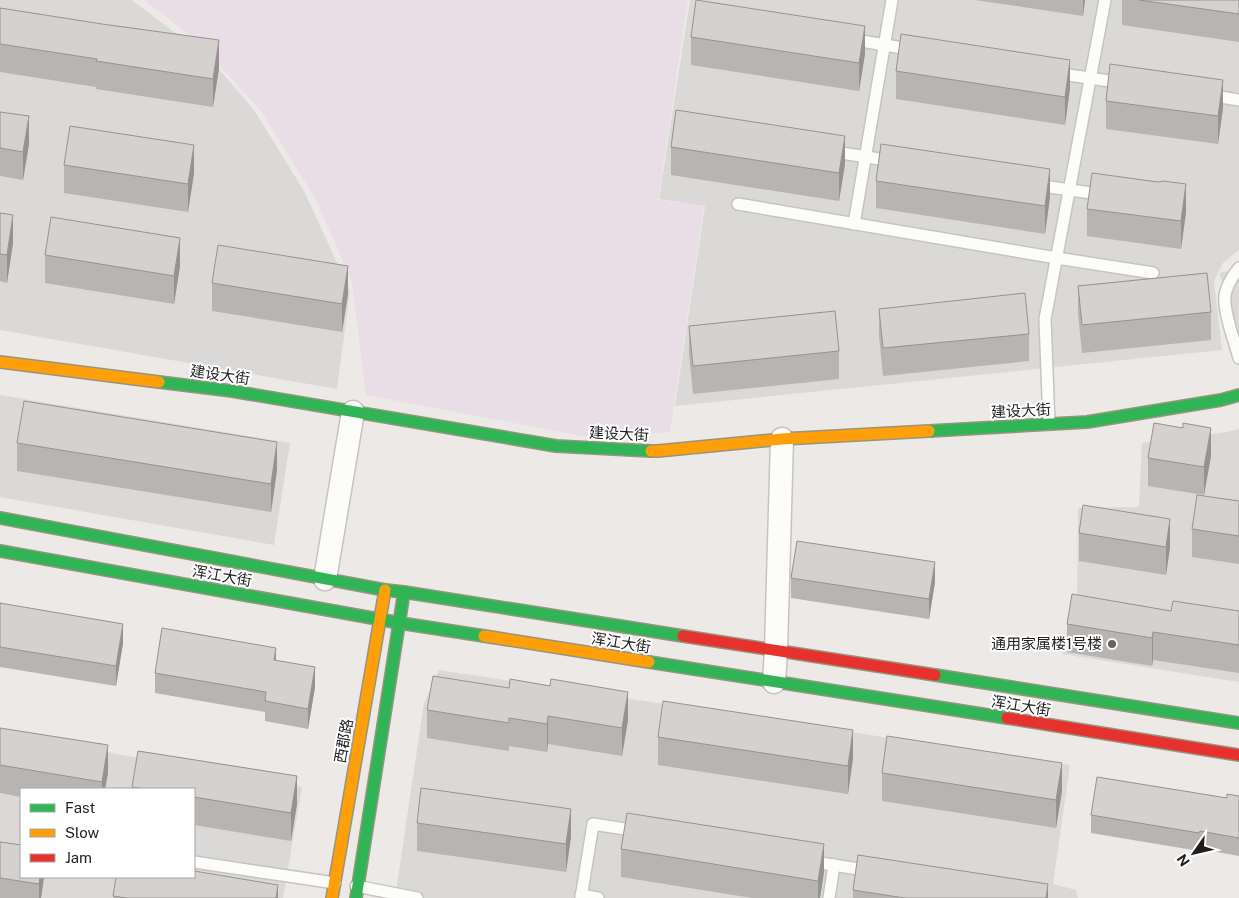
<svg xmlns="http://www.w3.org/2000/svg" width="1239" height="898" font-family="'Public Sans','Noto Sans SC',sans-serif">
<rect width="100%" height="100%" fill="#ece9e6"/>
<g fill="#dbd9d8" fill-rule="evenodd">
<polygon points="0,0 132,0 212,61 254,110 304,191 350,291 337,389 0,330"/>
<polygon points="690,0 1239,0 1239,250 1223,263 1214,281 1222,350 675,406 705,206 659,199"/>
<polygon points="1239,269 1239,333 1219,273"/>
<polygon points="0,395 290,443 274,545 0,497"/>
<polygon points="1239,429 1239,682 1062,654 1070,618 1077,602 1078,508 1139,507 1142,443 1227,432"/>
<polygon points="439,670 1070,765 1053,884 1076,890 1078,898 395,898 424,703"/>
<path d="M0,733l302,54 -19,111h-283zM21,789h173v88h-173z"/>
</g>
<polygon fill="#eadee6" points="144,0 688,0 658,200 704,206 670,432 593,438 366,395 352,282 315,198 261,111 197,41"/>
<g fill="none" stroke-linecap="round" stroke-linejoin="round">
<g stroke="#c5c4c2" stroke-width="14">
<g id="lane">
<polyline points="850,39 914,50"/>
<polyline points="1055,73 1123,83"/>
<polyline points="1209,95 1239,100"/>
<polyline points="829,151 892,161"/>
<polyline points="1036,185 1105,195"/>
<polyline points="738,204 1057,258 1153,273"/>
<polyline points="854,224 892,0"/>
<path d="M1239,268c-6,7 -13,19 -14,28 -2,15 10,47 14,62"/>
<polyline points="1049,424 1045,319 1105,0"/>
<polyline points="809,861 870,871"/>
<polyline points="194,862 335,883"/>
<polyline points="356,886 417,898"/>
<polyline points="581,895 598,898"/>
<polyline points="581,898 593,824 638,831"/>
<polyline points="829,898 834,865"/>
</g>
</g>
<g stroke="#c5c4c2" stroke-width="25">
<g id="street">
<polyline points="325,579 353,412"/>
<polyline points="774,682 776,650 782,439"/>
</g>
</g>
<g stroke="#96957e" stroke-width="14">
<g id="fast">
<polyline points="159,382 232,391 556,446 651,451"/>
<polyline points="929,431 1087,422 1221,400 1239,395"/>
<polyline points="0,518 385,590 404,592 683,636"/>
<polyline points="0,551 400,623 484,636"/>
<polyline points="649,662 1007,718"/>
<polyline points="935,675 1239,723"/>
<polyline points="356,898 404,592"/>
</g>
</g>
<g stroke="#96957e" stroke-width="14">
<g id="slow">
<polyline points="0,362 159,382"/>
<polyline points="651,451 658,451 782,439 929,431"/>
<polyline points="484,636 649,662"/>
<polyline points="332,898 385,590"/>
</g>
</g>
<g stroke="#96957e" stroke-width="14">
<g id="jam">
<polyline points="683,636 935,675"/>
<polyline points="1007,718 1239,755"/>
</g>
</g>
<use href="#lane" stroke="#fcfcfb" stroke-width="11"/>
<use href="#street" stroke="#fcfcfb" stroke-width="22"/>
<use href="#fast" stroke="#30b455" stroke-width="11"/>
<use href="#slow" stroke="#ff9f0a" stroke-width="11"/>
<use href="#jam" stroke="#e5322d" stroke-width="11"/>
</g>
<g fill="#b7b4b2">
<polygon points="975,0 1085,0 1083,16"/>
<polygon points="1122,0 1239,0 1239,42 1122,25"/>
<polygon points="0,8 219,68 213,107 96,89 96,87 0,72"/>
<polygon points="691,37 865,54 859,91 691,65"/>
<polygon points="896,71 1070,88 1065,125 896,99"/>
<polygon points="1106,101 1223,108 1218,144 1106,129"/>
<polygon points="0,112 29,144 23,180 0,176"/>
<polygon points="671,147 845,164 839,201 671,175"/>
<polygon points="64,165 194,173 188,212 64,193"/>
<polygon points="876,181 1050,197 1045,234 876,208"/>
<polygon points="1087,209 1186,212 1181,249 1087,236"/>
<polygon points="0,213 13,243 7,283 0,281"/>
<polygon points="45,255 180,266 174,304 45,283"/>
<polygon points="212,283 348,294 342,332 212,311"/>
<polygon points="1078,286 1211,312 1211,340 1082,353 1078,314"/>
<polygon points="879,309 1029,334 1029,361 883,376 879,336"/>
<polygon points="689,326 839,351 839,379 693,394 689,354"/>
<polygon points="17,443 277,470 271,512 17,471"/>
<polygon points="1211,456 1204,495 1148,486 1148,458"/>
<polygon points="1239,501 1239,564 1192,557 1192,529"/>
<polygon points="1079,533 1170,547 1166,575 1079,561"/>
<polygon points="791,578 935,582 929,619 791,598"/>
<polygon points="0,603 123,643 116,686 0,667"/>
<polygon points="1171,611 1239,611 1239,673 1153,660 1152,666 1067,652 1067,624"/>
<polygon points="276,660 315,687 308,729 265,721 265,712 155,693 155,673"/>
<polygon points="427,710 628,720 622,756 548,744 547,752 509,746 509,751 427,738"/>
<polygon points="0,728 108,773 105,789 21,789 21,797 0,793"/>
<polygon points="658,737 853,758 848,794 658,765"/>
<polygon points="138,751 297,776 297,804 291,841 194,825 194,789 132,789"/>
<polygon points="882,773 1062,791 1056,828 882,801"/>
<polygon points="1239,796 1239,856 1200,849 1199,851 1091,833 1091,815"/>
<polygon points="417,823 571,837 566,872 417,851"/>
<polygon points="0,842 21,877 44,877 41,898 0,898"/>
<polygon points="621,849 824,872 820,898 752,898 621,877"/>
<polygon points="853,890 1048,898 853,898"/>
<polygon points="113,896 278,898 113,898"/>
</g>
<g fill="#959291">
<polygon points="1083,0 1085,0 1083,16"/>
<polygon points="865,26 865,54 859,91 859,63"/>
<polygon points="219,40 219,68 213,107 213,79"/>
<polygon points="1070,60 1070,88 1065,125 1065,97"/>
<polygon points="1223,80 1223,108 1218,144 1218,116"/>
<polygon points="29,116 29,144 23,180 23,152"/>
<polygon points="845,136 845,164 839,201 839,173"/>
<polygon points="194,145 194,173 188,212 188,184"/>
<polygon points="1050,169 1050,197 1045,234 1045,206"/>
<polygon points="1186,184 1186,212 1181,249 1181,221"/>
<polygon points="13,215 13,243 7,283 7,255"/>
<polygon points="180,238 180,266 174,304 174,276"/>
<polygon points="348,266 348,294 342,332 342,304"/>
<polygon points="1211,428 1211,456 1204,495 1204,467"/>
<polygon points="277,442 277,470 271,512 271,484"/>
<polygon points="1170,519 1170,547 1166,575 1166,547"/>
<polygon points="935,562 935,582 929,619 929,599"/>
<polygon points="123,624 123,643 116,686 116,666"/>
<polygon points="1153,632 1153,660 1152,666 1152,638"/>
<polygon points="276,648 276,668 274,660"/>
<polygon points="315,667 315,687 308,729 308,709"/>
<polygon points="628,692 628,720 622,756 622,728"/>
<polygon points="548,716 548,744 547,752 547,724"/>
<polygon points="853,730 853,758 848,794 848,766"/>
<polygon points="108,745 108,773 105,789 102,789 102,782"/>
<polygon points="1062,763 1062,791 1056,828 1056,800"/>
<polygon points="297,776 297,804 291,841 291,813"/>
<polygon points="571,809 571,837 566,872 566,844"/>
<polygon points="824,844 824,872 820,898 818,898 818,881"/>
<polygon points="40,877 44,877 41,898 39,898 39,884"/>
<polygon points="1048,884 1048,898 1046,898"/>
<polygon points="278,885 278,898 276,898"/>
</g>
<g fill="#d5d1cf" stroke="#959291">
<polygon points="696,0 865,26 859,63 691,37"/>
<polygon points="1139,0 1239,0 1239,14"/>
<polygon points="0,8 102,24 219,40 213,79 96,61 97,59 0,44"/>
<polygon points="901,34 1070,60 1065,97 896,71"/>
<polygon points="1110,64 1223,80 1218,116 1106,101"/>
<polygon points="676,110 845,136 839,173 671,147"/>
<polygon points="0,112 29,116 23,152 0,148"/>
<polygon points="70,126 194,145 188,184 64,165"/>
<polygon points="881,144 1050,169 1045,206 876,181"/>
<polygon points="1092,173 1158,182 1163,181 1186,184 1181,221 1087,209"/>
<polygon points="0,213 13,215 7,255 0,254"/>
<polygon points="51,217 180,238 174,276 45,255"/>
<polygon points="218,245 348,266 342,304 212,283"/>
<polygon points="1207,273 1211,312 1082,325 1078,286"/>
<polygon points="1025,293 1029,334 883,348 879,309"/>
<polygon points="835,311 839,351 693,366 689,326"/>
<polygon points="24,401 277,442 271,484 17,443"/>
<polygon points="1154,423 1183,428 1183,423 1211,428 1204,467 1148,458"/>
<polygon points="1197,495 1239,501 1239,536 1192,529"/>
<polygon points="1083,505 1170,519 1166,547 1079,533"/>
<polygon points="797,541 935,562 929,599 791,578"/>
<polygon points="1072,594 1171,611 1173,601 1239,611 1239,645 1153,632 1152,638 1067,624"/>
<polygon points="0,603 123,624 116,666 0,647"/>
<polygon points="162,628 276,648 274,660 315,667 308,709 265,701 266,692 155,673"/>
<polygon points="433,676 509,688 510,679 550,686 551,679 628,692 622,728 548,716 547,724 509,718 509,723 427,710"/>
<polygon points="663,701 853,730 848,766 658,737"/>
<polygon points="0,728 108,745 102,782 0,765"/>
<polygon points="887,736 1062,763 1056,800 882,773"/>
<polygon points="138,751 297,776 291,813 194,797 194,789 145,789 132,787"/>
<polygon points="1097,777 1227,798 1227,794 1239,796 1239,838 1200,831 1199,833 1091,815"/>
<polygon points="421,788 571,809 566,844 417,823"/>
<polygon points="627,813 824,844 818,881 621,849"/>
<polygon points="0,842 21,845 21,877 40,877 39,884 0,878"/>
<polygon points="858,855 1048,884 1046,898 905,898 853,890"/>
<polygon points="194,871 278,885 276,898 127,898 113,896 116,877 194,877"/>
</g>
<circle fill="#666564" stroke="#fff" stroke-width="2" cx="1112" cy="644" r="5"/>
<g text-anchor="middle" stroke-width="4" stroke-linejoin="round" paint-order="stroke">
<g font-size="15" fill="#1e1e1e" stroke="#fff">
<text transform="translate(220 375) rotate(8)" y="5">建设大街</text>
<text transform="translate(1021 411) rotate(-3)" y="5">建设大街</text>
<text transform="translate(619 434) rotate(3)" y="5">建设大街</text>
<text transform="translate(222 576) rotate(10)" y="5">浑江大街</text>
<text transform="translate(621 643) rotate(9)" y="5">浑江大街</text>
<text transform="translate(1021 706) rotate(9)" y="5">浑江大街</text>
<text transform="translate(344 741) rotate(-80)" y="5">西郡路</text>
</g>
<g font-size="15" fill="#1e1e1e" stroke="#fff" text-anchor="end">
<text x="1102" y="649">通用家属楼1号楼</text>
</g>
</g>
<rect x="20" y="788" width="175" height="90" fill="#ffffff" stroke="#a5a5a5"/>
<rect x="30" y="804" width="25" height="8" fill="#30b455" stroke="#a5a5a5"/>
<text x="65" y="813" font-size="15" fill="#1e1e1e">Fast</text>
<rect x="30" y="829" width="25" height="8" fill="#ff9f0a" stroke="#a5a5a5"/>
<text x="65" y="838" font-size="15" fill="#1e1e1e">Slow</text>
<rect x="30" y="854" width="25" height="8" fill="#e5322d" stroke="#a5a5a5"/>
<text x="65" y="863" font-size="15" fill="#1e1e1e">Jam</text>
<g transform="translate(1194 853) rotate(236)" stroke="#ffffff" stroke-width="4" paint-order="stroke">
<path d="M0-4L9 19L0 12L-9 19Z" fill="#1e1e1e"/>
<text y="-8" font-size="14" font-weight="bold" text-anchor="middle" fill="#1e1e1e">N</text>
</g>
</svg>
